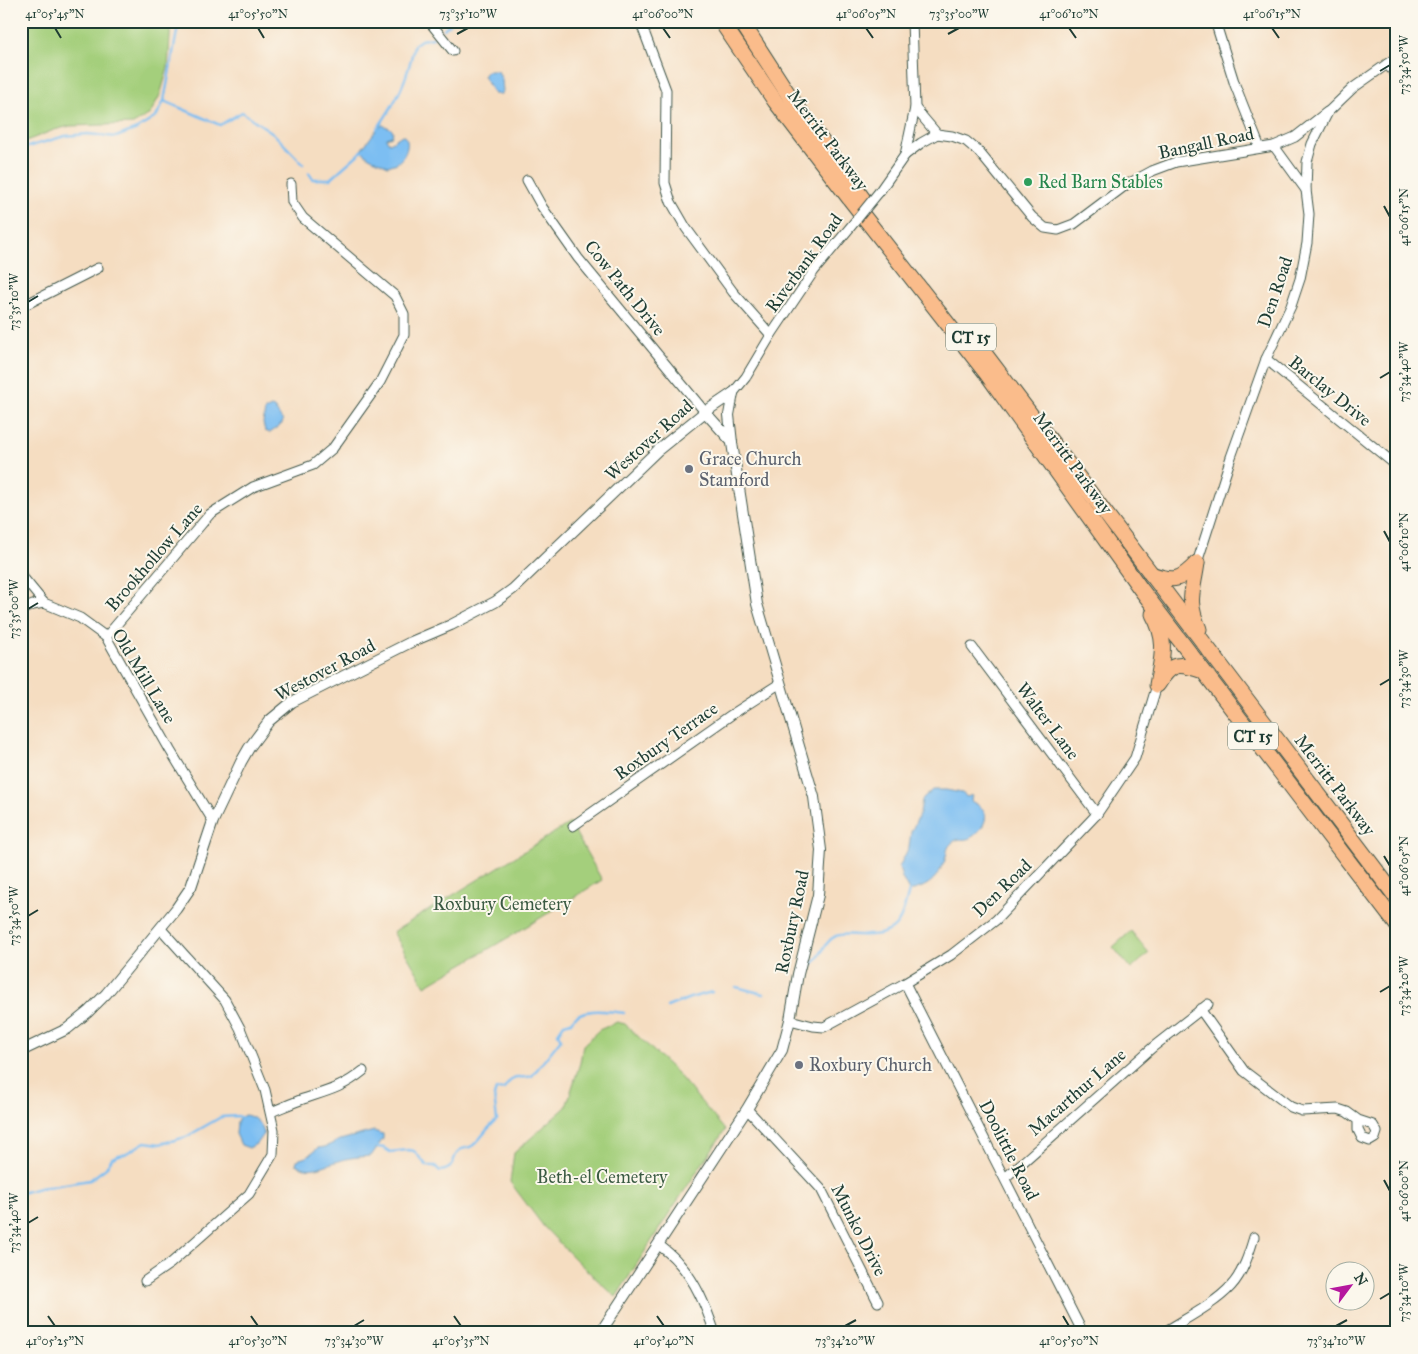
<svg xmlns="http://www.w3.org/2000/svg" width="1418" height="1354" font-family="'IM FELL Great Primer',serif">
<rect width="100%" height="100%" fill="#fbf7ec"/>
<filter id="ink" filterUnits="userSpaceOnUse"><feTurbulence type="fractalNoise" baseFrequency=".02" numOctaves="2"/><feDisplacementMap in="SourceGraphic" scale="10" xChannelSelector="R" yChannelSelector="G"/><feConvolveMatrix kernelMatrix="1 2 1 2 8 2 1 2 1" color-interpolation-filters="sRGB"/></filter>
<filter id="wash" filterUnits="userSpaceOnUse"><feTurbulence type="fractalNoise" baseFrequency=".0096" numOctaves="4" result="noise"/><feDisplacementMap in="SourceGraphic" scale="20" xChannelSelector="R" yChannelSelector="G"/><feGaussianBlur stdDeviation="1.12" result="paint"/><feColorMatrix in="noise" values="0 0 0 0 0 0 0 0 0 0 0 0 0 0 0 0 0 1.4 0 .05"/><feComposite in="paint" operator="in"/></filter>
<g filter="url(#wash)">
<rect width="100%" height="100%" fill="#f5ddc1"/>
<g fill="#a4cf7b" stroke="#628658">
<polygon points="21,21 171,21 168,68 160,95 150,114 133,124 70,126 54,130 21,143"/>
<polygon points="570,823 602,880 516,933 425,986 393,932"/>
<polygon points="1131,931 1149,953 1131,969 1113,947"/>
<polygon points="617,1022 625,1024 676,1072 725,1130 668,1215 616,1297 577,1261 544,1227 510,1182 514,1153 566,1107 580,1063 583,1045 599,1030"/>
</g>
<g fill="#7cbef2" stroke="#4e7e93">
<polygon points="487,71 498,71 502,80 503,91 501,94 494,94 483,76"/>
<path d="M382,125l8,3 3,3 -1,5 -6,2 2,4 2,1 12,-8c11,5 3,23 -5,28 -3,1 -6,2 -9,3l-19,-9 -8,-7 16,-21z"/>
<polygon points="271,407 274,408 283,421 282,424 270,433 265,431 263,423 265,410"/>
<path d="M946,790l16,3 5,4 5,-2 -1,6c5,3 12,6 14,12 3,9 -7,21 -15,25 -10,4 -11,-3 -21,8 -3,5 -2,9 -4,14 -8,19 -16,27 -36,31l-7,-13 -3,-11 10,-20 2,-15 9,-19 2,-13 11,-10z"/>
<path d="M244,1115c9,0 18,9 20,18l-8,11 -7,4 -8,-3 -5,-11 1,-13z"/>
<path d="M374,1131l9,3v5l-12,17c-11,1 -21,1 -32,5 -16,4 -28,13 -43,3l1,-4 9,-3 12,-9 7,-1 15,-7z"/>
</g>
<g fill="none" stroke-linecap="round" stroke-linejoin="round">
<g stroke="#7cbef2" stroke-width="2.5">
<polyline points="444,29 452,21"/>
<polyline points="164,101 220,125 242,112 273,133 303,164"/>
<path d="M377,129c20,-28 31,-50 37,-84l7,-5 12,-2"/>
<polyline points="21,149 65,136 88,134 116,137 137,129 156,117 164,101 179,21"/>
<polyline points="309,173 313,179 330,179 363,150"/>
<path d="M811,965c11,-7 12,-23 25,-29 7,-3 16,-1 23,-1 39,2 41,-11 50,-44"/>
<polyline points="736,987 764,994"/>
<polyline points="667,1007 690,998 712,992"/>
<path d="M377,1147l7,1 6,4 18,-2 6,1 13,15h8l5,5c16,-2 11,-11 18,-19 3,-5 10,-3 14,-6 8,-5 15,-19 25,-26l-3,-24 2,-6 8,-1c14,-20 11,-8 28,-13l29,-37 -3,-6 6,-9 7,-2c8,-16 37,-11 53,-9"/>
<polyline points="21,1193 40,1188 90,1180 106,1168 112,1158 119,1155 125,1154 145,1142 160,1144 186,1137 221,1117 238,1116 242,1118"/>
</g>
</g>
</g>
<g filter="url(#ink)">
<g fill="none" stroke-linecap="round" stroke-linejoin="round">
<g stroke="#3f5549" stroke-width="11">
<g id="minor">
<polyline points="429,21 453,51"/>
<polyline points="640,21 666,90 665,183 671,202 686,228 733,292 771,335"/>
<polyline points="1215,21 1235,85 1260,148"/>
<polyline points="1387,64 1397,76"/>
<polyline points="915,108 937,134 952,136 966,141 979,152 1032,217 1045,228 1058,230 1074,224 1126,185 1152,171 1176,162 1274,146 1295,137 1327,112"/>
<polyline points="1274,146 1306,190"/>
<polyline points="905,155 921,143 937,134"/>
<polyline points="527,180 542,207 578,258 705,412"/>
<polyline points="879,192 905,155 915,108 912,21"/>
<polyline points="21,307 98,268"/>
<polyline points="1266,359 1397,466"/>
<polyline points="733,393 746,377 771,335 814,271 857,219"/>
<polyline points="1197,563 1231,457 1266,359 1291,306 1300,279 1307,243 1309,214 1306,190 1307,162 1312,144 1328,112 1353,88 1397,57"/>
<polyline points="21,575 44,603 80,618 106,637 170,750 213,821"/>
<polyline points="21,610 33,605 44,603"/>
<polyline points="106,637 210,514 253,487 313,465 333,448 380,382 404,335 404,314 395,296 303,218 292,202 291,184"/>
<polyline points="972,647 1097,814"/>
<polyline points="573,826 731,715 779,684"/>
<polyline points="905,983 1083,1333"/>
<polyline points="1200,1009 1244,1071 1291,1107 1302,1111 1338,1109 1347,1112 1358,1120 1373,1125 1377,1132 1375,1138 1370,1141 1362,1138 1358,1130 1358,1120"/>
<polyline points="790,1020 813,1026 824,1027 905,983 951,955 996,920 1097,814 1135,758 1157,685"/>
<polyline points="747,1109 821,1189 878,1302"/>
<path d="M271,1112c10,-4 21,-9 32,-13 24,-8 39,-11 60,-28"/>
<polyline points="1005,1178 1153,1047 1208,1004"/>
<path d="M659,1245c6,5 13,10 18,16 19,20 29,46 38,72"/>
<polyline points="145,1281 171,1263 249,1194 273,1154 274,1130 265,1090 240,1028 225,1000 161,929"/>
<path d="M1163,1333c20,-13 52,-29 68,-47 12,-13 18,-32 23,-49"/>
</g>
</g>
<g stroke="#3f5549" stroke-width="12">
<g id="tertiary">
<polyline points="705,412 732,442"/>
<polyline points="21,1051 67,1029 88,1012 106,994 176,909 191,887 213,821 241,762 249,748 269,721 292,702 411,642 451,625 495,602 513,589 658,450 705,412 733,393"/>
<polyline points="600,1333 747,1109 782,1050 790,1020 798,974 818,895 821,850 814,797 757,604 732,443 729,415 733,393"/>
</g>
</g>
<g stroke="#3f5549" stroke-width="17">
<g id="motorway">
<polyline points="721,21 775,101 850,199 987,374 1140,588 1397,925"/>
<polyline points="741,21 792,100 863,199"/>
<polyline points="984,353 1397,898"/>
<path d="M1197,563c-4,29 -11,38 2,66"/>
<path d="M1151,574c23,8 29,7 46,-11"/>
<path d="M1153,614c15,27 9,43 4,71"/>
<path d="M1158,684c14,-23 21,-21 45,-13"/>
</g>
</g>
<use href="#minor" stroke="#fff" stroke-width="9"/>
<use href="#tertiary" stroke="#fff" stroke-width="10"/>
<use href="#motorway" stroke="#fabc8b" stroke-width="15"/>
<g stroke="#3f5549" stroke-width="11" stroke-linecap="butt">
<polyline id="minor-bridge" points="857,219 879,192"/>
</g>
<use href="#minor-bridge" stroke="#fff" stroke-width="9"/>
</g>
</g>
<path fill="none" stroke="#1f3d34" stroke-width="2" d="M55,28l6,10M258,28l6,10M663,28l7,10M866,28l7,10M1069,28l7,10M1272,28l7,10M457,34l11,-6M948,34l11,-6M1380,71l10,-6M1384,206l6,11M28,302l10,-6M1380,378l10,-6M1384,531l6,11M28,609l10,-6M1380,685l10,-6M1384,856l6,10M28,916l10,-6M1380,992l10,-6M1384,1180l6,11M28,1223l10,-6M1380,1299l10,-6M48,1316l7,10M251,1316l7,10M454,1316l7,10M657,1316l7,10M1063,1316l6,10M354,1326l10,-6M845,1326l11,-6M1336,1326l11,-6"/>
<circle fill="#2e9e5b" stroke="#fbf7ec" stroke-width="2" cx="1028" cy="182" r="5"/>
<g fill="#6b7280" stroke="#fbf7ec" stroke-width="2">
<circle cx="689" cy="469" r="5"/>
<circle cx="799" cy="1065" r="5"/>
</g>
<g text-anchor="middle" stroke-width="4" stroke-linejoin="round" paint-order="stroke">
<g fill="#fbf7ec" stroke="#61756b" stroke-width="1">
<rect x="946" y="323.5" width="50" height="27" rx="4"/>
<rect x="1228" y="722.5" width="50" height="27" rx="4"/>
</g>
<g font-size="16" font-weight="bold" fill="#1f3d34">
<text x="971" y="343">CT 15</text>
<text x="1253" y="742">CT 15</text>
</g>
<g font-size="18" fill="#1f3d34" stroke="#fbf7ec">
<text transform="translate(828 140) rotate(53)" y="6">Merritt Parkway</text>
<text transform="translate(1206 143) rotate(-12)" y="6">Bangall Road</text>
<text transform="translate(804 263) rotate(-54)" y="6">Riverbank Road</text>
<text transform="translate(625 288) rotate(51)" y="6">Cow Path Drive</text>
<text transform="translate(1275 292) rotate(-71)" y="6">Den Road</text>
<text transform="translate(1330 391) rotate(39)" y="6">Barclay Drive</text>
<text transform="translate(649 440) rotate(-42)" y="6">Westover Road</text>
<text transform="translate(1073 463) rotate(54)" y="6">Merritt Parkway</text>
<text transform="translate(154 557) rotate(-49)" y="6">Brookhollow Lane</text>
<text transform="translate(325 670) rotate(-28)" y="6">Westover Road</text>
<text transform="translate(144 676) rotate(59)" y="6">Old Mill Lane</text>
<text transform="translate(1048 721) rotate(53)" y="6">Walter Lane</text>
<text transform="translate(666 741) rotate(-35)" y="6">Roxbury Terrace</text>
<text transform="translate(1335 785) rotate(53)" y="6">Merritt Parkway</text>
<text transform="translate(1002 888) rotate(-44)" y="6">Den Road</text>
<text transform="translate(792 922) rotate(-78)" y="6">Roxbury Road</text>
<text transform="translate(1077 1092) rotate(-41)" y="6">Macarthur Lane</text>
<text transform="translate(1009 1150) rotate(63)" y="6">Doolittle Road</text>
<text transform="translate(859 1230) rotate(63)" y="6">Munko Drive</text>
</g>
<g font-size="18" fill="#27864d" stroke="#fbf7ec" text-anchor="start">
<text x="1038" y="188">Red Barn Stables</text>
</g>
<g font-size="18" fill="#5b616d" stroke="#fbf7ec" text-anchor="start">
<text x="699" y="465">Grace Church<tspan x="699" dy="21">Stamford</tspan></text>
<text x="809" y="1071">Roxbury Church</text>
</g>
<g font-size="18" fill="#3a5a42" stroke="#fbf7ec">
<text x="502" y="910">Roxbury Cemetery</text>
<text x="602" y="1183">Beth-el Cemetery</text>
</g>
</g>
<rect width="1418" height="1354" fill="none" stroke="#fbf7ec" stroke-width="55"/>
<g transform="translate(1350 1286) rotate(58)"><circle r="24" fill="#fbf7ec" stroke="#a3ada2"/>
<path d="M0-4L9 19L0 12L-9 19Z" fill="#b5179e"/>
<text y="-8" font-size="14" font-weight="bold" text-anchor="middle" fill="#1f3d34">N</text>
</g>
<rect x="28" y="28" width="1362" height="1298" fill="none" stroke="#1f3d34" stroke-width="2"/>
<g font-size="12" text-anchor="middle" fill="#1f3d34">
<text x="55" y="18">41°05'45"N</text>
<text x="258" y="18">41°05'50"N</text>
<text x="468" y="18">73°35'10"W</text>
<text x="663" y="18">41°06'00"N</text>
<text x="866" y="18">41°06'05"N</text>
<text x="959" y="18">73°35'00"W</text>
<text x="1069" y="18">41°06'10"N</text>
<text x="1272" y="18">41°06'15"N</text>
<text transform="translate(1404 65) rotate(-90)" y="4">73°34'50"W</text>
<text transform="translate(1404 217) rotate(-90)" y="4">41°06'15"N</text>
<text transform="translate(14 302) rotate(-90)" y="4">73°35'10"W</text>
<text transform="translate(1404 372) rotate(-90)" y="4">73°34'40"W</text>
<text transform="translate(1404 542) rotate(-90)" y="4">41°06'10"N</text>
<text transform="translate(14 609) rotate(-90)" y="4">73°35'00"W</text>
<text transform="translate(1404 679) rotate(-90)" y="4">73°34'30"W</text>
<text transform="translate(1404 866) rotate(-90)" y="4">41°06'05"N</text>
<text transform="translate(14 916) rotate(-90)" y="4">73°34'50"W</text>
<text transform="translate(1404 986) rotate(-90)" y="4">73°34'20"W</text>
<text transform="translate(1404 1191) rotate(-90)" y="4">41°06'00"N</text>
<text transform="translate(14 1223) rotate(-90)" y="4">73°34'40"W</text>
<text transform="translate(1404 1293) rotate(-90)" y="4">73°34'10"W</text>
<text x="55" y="1345">41°05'25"N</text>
<text x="258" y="1345">41°05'30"N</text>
<text x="354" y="1345">73°34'30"W</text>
<text x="461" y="1345">41°05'35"N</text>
<text x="664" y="1345">41°05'40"N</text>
<text x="845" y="1345">73°34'20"W</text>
<text x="1069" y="1345">41°05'50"N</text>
<text x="1336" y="1345">73°34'10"W</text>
</g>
</svg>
